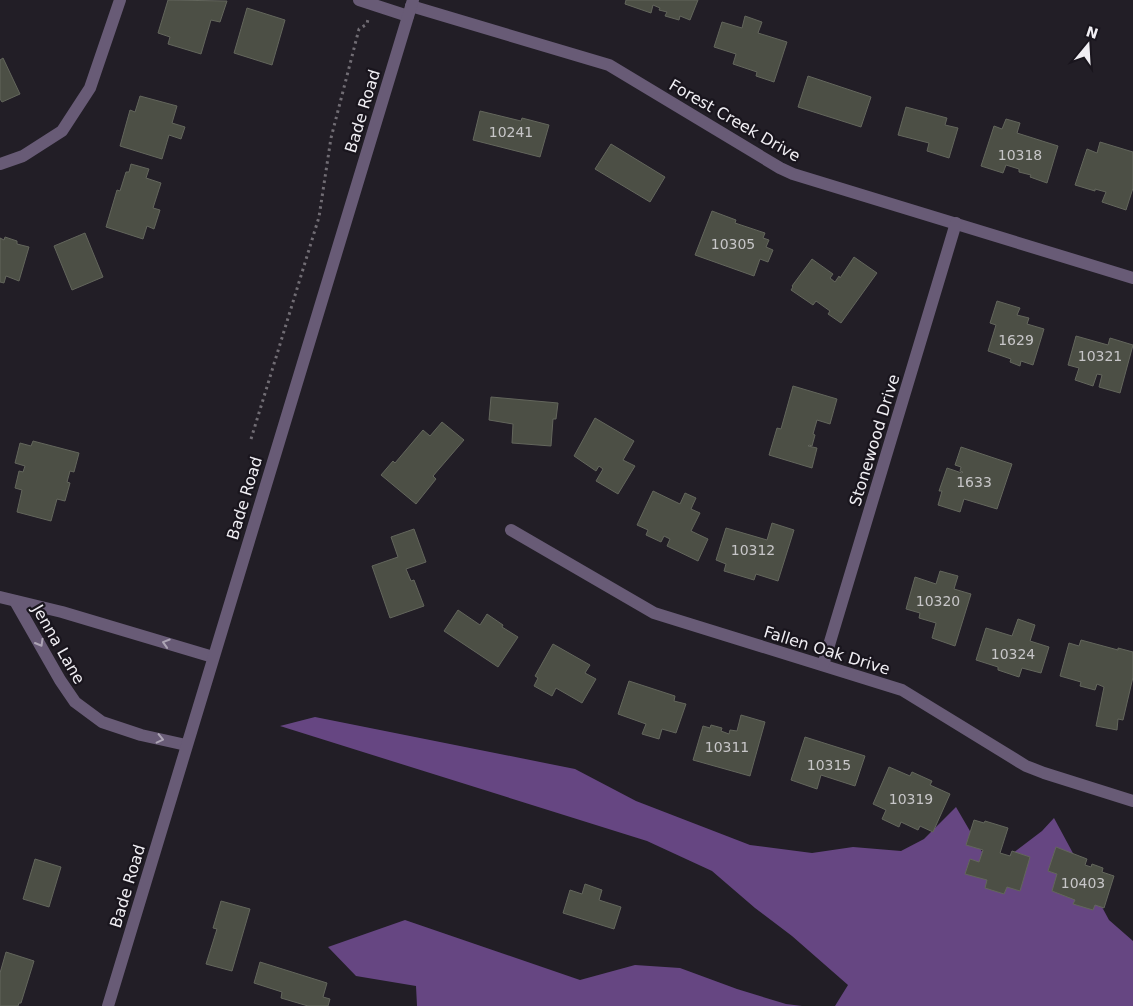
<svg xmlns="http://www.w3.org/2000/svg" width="1133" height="1006" font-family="'DejaVu Sans',sans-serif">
<rect width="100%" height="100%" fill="#221e26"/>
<g fill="#664682">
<polygon points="315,717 575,769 636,801 750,845 812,853 853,847 901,851 924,839 956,807 992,869 1042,831 1054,818 1109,920 1133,941 1133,1006 835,1006 848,985 792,936 755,908 712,871 647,841 280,726"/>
<polygon points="405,920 580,980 635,965 680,968 737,989 786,1004 802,1006 417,1006 416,986 356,976 328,947"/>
</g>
<g fill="#4c4f45" stroke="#63665c">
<polygon points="168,0 227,1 220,22 211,20 201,54 168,44 170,37 158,33"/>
<polygon points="626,0 698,0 690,20 680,16 679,20 665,16 667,12 659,10 660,8 653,5 651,13 625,4"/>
<polygon points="247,8 285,20 272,65 234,53"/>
<polygon points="745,16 762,22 758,33 787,42 774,82 756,76 757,72 733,64 736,54 714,47 722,22 742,28"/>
<polygon points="3,58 20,94 2,102 0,99 0,60"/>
<polygon points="808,76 871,97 861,127 798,107"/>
<polygon points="140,96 177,106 172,123 185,127 181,139 169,135 162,159 120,146 130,110 135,112"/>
<polygon points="906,107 947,118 945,125 958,128 949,158 927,151 929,143 898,135"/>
<polygon points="480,111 521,121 522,118 549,125 540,157 473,140"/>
<polygon points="1006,119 1020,123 1017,133 1058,146 1047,183 1030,177 1031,175 1019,172 1019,169 1006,165 1003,173 981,166 994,126 1002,129"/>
<polygon points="1100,142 1133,152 1133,188 1126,210 1102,202 1106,192 1095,189 1095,191 1075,185 1087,149 1097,153"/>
<polygon points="611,144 665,177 650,202 595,169"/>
<polygon points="131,164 149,169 146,178 161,183 153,208 160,210 154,229 147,226 143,239 106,227 117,190 120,191 126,172 129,172"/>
<polygon points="712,211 736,220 735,223 765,233 763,238 769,240 766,247 773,250 768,262 760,259 754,276 695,255"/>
<polygon points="85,233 103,277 72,290 54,246"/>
<polygon points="5,237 17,241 17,244 29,247 19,281 6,276 4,283 0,282 0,238 4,240"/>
<polygon points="854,257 877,273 841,323 828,314 830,311 816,301 813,305 791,290 793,287 792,286 812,259 833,274 830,278 835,282 839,276 840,278"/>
<polygon points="997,301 1020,308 1017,315 1029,318 1027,324 1044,329 1033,365 1021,361 1020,366 1010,362 1011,359 988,351 996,325 990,323"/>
<polygon points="1076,336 1108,345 1110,338 1133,345 1120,393 1099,387 1102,375 1097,374 1093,386 1075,380 1079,368 1068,365"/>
<polygon points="793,386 837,399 830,424 817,420 813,434 815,435 812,446 809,445 808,446 817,448 812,468 769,455 777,428 781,429"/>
<polygon points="491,397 558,403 556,419 553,419 551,446 512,443 513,424 489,420"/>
<polygon points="595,418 634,441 623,460 635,466 618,494 596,481 603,469 599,466 596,471 574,456"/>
<polygon points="442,422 464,440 433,476 436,479 416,504 381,475 393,461 395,463 423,430 430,436"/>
<polygon points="33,441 79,453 74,472 70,471 67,482 70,483 65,501 57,499 51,521 17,512 22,490 15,488 19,471 23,472 25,466 15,463 20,443 31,446"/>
<polygon points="961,447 1012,464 997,509 964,499 960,512 938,505 942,491 939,491 947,468 962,473 963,472 960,471 961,467 955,465"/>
<polygon points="653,491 680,504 685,493 696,498 691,509 700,513 691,531 708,539 698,561 667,546 670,539 664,536 661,542 646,535 648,530 637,525"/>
<polygon points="772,523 794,530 778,581 756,574 754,580 724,571 726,564 716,560 726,528 767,540"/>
<polygon points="414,529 426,562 406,569 411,581 414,580 424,606 390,618 372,566 398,557 391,537"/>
<polygon points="940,571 958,576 954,589 971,594 955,646 932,638 936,623 919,618 920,613 906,609 915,577 936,584"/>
<polygon points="458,610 480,625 487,614 503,625 502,627 518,637 498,667 444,631"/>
<polygon points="1018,619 1035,625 1030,641 1049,647 1041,673 1022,668 1019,677 998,670 998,667 976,660 986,628 1012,636"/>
<polygon points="1081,640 1118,650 1118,648 1133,652 1133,677 1123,720 1118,719 1117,730 1096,726 1104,687 1097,684 1095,690 1080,686 1081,682 1060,676 1069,643 1079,646"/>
<polygon points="553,644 590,665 585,673 596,679 582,703 556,688 552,696 534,686 538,678 535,676"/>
<polygon points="629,681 675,696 674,701 686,704 676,733 662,729 659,739 642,734 646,724 618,714"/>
<polygon points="741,715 765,722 750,776 693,760 703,726 710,728 711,725 722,728 721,731 729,734 730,730 737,731"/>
<polygon points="805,737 865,756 855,786 821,775 817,789 791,780"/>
<polygon points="889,767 910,776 912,772 932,781 930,785 950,794 933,832 920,826 918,830 901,822 899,827 882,819 886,810 873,804"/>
<polygon points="974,820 984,823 985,821 1008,828 1000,853 1010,856 1012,851 1030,857 1020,891 1007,887 1004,894 985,888 987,880 965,874 970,859 979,862 983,850 966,845"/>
<polygon points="1056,847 1087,859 1085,865 1091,867 1092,864 1103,868 1102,872 1114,876 1104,908 1095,905 1093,910 1073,904 1075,900 1052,891 1057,874 1048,871"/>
<polygon points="35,859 61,867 49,907 23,899"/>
<polygon points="585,884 602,890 599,900 621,907 614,929 563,913 570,890 582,894"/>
<polygon points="221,901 250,909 232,971 206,964 217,929 213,928"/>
<polygon points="6,952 34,961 21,1003 19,1003 18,1006 0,1006 0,973"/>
<polygon points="260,962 327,983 323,997 330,999 328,1006 308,1006 281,998 282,992 254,983"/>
</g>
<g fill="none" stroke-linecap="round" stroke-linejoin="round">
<polyline stroke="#716d74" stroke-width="3" stroke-dasharray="2.5 4" stroke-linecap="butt" points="251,439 319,217 331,138 359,29 367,24 368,19"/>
<g stroke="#685b76" stroke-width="12">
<polyline points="359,0 408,16"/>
<polyline points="411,6 609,65 780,168 793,174 1133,278"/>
<polyline points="0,164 23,156 62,131 90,88 120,0"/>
<polyline points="511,530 654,613 902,690 1026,766 1044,773 1133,801"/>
<polyline points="0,597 62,612 213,657"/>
<polyline points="15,601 60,680 75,702 102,722 141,735 186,745"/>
<polyline points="823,665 956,223"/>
<polyline points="108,1006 413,0"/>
</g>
</g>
<defs><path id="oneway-chevron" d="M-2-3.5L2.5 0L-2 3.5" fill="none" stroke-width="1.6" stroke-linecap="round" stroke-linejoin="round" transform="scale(1.25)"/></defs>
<g stroke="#aca4b4">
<use href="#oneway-chevron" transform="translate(40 643) rotate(60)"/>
<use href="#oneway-chevron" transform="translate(166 643) rotate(-163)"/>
<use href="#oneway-chevron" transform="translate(160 739) rotate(13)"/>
</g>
<g text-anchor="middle" stroke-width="4.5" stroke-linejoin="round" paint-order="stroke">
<g font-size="14" fill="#c7c6c8">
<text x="511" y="137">10241</text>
<text x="1020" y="160">10318</text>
<text x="733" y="249">10305</text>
<text x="1016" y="345">1629</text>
<text x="1100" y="361">10321</text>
<text x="974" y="487">1633</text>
<text x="753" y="555">10312</text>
<text x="938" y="606">10320</text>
<text x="1013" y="659">10324</text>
<text x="727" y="752">10311</text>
<text x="829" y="770">10315</text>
<text x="911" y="804">10319</text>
<text x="1083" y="888">10403</text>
</g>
<g font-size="16" fill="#f0eef3" stroke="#19151d">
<text transform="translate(362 111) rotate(-73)" y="6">Bade Road</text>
<text transform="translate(735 120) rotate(30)" y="6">Forest Creek Drive</text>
<text transform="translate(874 440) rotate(-73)" y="6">Stonewood Drive</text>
<text transform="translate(244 498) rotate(-73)" y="6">Bade Road</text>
<text transform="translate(59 644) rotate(60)" y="6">Jenna Lane</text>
<text transform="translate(827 650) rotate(17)" y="6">Fallen Oak Drive</text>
<text transform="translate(127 886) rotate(-73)" y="6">Bade Road</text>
</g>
</g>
<g transform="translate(1088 45) rotate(18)" stroke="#19151d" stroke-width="4" paint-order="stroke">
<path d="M0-4L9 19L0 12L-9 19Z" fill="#f0eef3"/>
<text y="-8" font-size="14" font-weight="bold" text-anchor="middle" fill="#f0eef3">N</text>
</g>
</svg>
